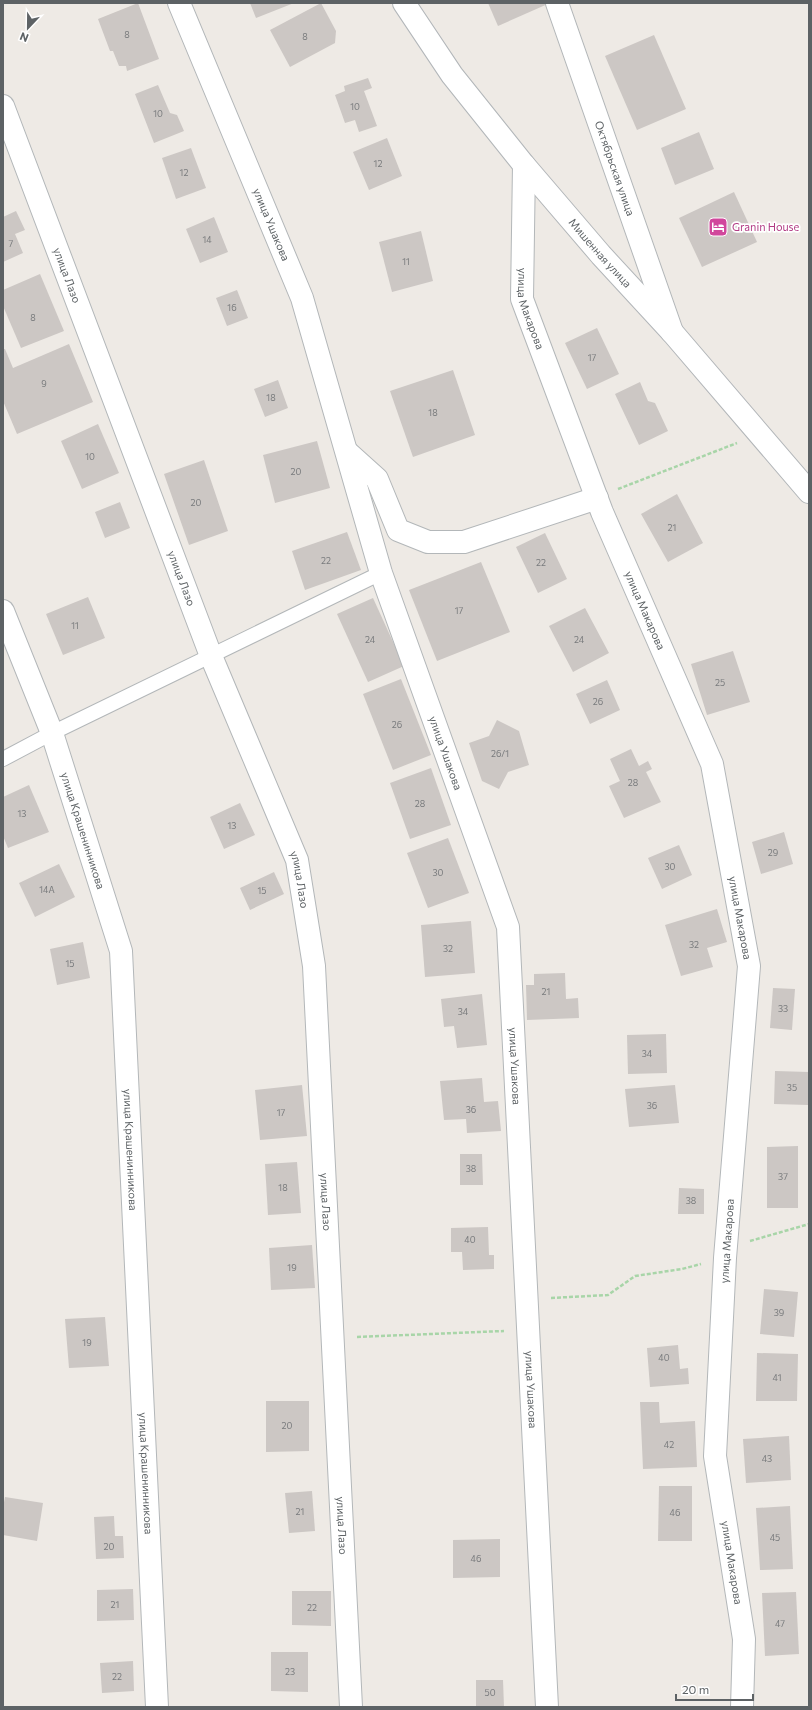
<svg xmlns="http://www.w3.org/2000/svg" width="812" height="1710" font-family="Commissioner,sans-serif">
<rect width="100%" height="100%" fill="#eeeae5"/>
<g fill="#ccc7c4">
<polygon points="138,3 159,59 127,71 126,66 119,66 113,51 110,51 98,19"/>
<polygon points="250,3 294,3 256,18"/>
<polygon points="321,3 336,31 335,43 290,67 270,30"/>
<polygon points="488,3 550,3 498,26"/>
<polygon points="654,35 686,109 637,130 605,56"/>
<polygon points="368,78 372,88 364,91 377,126 359,132 355,120 345,123 335,95 345,91 344,86"/>
<polygon points="158,85 170,113 177,115 184,131 154,143 135,94"/>
<polygon points="699,132 714,169 675,185 661,148"/>
<polygon points="387,138 402,176 369,190 353,152"/>
<polygon points="191,148 206,188 176,199 162,158"/>
<polygon points="734,192 757,242 702,267 679,218"/>
<polygon points="16,211 25,230 15,234 23,253 3,262 3,217"/>
<polygon points="214,217 228,252 200,263 186,229"/>
<polygon points="421,231 433,281 392,292 379,242"/>
<polygon points="40,274 64,331 21,348 3,306 3,290"/>
<polygon points="237,290 248,318 227,326 216,298"/>
<polygon points="597,328 619,374 587,389 565,343"/>
<polygon points="69,344 93,402 17,434 3,401 3,349 5,349 13,368"/>
<polygon points="453,370 475,435 413,457 390,391"/>
<polygon points="278,380 288,408 265,417 254,389"/>
<polygon points="640,382 648,401 655,403 668,431 639,445 615,394"/>
<polygon points="98,424 119,473 82,489 61,441"/>
<polygon points="317,441 330,488 275,503 263,455"/>
<polygon points="204,460 228,531 189,545 164,474"/>
<polygon points="677,494 703,543 668,562 641,514"/>
<polygon points="120,502 130,528 105,538 95,512"/>
<polygon points="347,532 361,570 305,590 292,551"/>
<polygon points="545,533 567,579 538,593 516,547"/>
<polygon points="481,562 510,632 437,661 409,590"/>
<polygon points="88,597 105,638 63,655 46,614"/>
<polygon points="373,598 404,666 368,682 337,614"/>
<polygon points="585,608 609,653 573,672 549,626"/>
<polygon points="733,651 750,702 707,715 691,664"/>
<polygon points="401,679 431,755 393,770 363,694"/>
<polygon points="607,680 620,710 590,724 576,694"/>
<polygon points="497,720 519,731 529,765 508,772 499,789 482,781 469,743 489,736"/>
<polygon points="631,749 639,766 648,761 652,769 646,772 661,802 624,818 609,786 620,781 610,759"/>
<polygon points="431,768 451,825 410,839 390,783"/>
<polygon points="29,785 49,832 8,848 3,836 3,797"/>
<polygon points="240,803 255,835 224,849 210,817"/>
<polygon points="784,832 793,864 761,874 752,842"/>
<polygon points="448,838 469,893 428,908 407,853"/>
<polygon points="679,845 692,875 662,889 648,858"/>
<polygon points="59,864 75,897 35,917 19,883"/>
<polygon points="274,872 284,894 250,910 240,888"/>
<polygon points="717,909 727,942 707,948 713,967 681,976 665,925"/>
<polygon points="471,921 475,973 425,977 421,925"/>
<polygon points="83,942 90,978 57,985 50,949"/>
<polygon points="565,973 566,999 578,998 579,1018 527,1020 526,985 534,985 534,974"/>
<polygon points="773,988 795,989 792,1030 770,1028"/>
<polygon points="482,994 487,1045 457,1048 454,1026 444,1027 441,999"/>
<polygon points="666,1034 667,1073 628,1074 627,1035"/>
<polygon points="775,1071 809,1072 808,1105 774,1104"/>
<polygon points="482,1078 484,1102 498,1101 501,1131 467,1133 466,1119 444,1120 440,1081"/>
<polygon points="302,1085 307,1136 260,1140 255,1090"/>
<polygon points="675,1085 679,1123 629,1127 625,1089"/>
<polygon points="798,1146 798,1208 767,1208 767,1147"/>
<polygon points="460,1154 482,1154 483,1185 460,1185"/>
<polygon points="297,1162 301,1213 268,1215 265,1164"/>
<polygon points="679,1188 704,1189 704,1214 678,1214"/>
<polygon points="488,1227 489,1255 494,1255 494,1269 463,1270 462,1252 451,1252 451,1228"/>
<polygon points="312,1245 315,1288 271,1290 269,1248"/>
<polygon points="764,1289 798,1292 794,1337 760,1334"/>
<polygon points="105,1317 109,1366 69,1368 65,1319"/>
<polygon points="678,1345 680,1369 688,1368 689,1384 650,1387 647,1348"/>
<polygon points="757,1353 798,1354 797,1401 756,1401"/>
<polygon points="266,1401 309,1401 309,1451 266,1452"/>
<polygon points="640,1402 659,1402 660,1423 695,1421 697,1467 643,1469"/>
<polygon points="789,1436 791,1480 746,1483 743,1439"/>
<polygon points="659,1486 692,1486 692,1541 658,1541"/>
<polygon points="312,1491 315,1531 289,1533 285,1493"/>
<polygon points="5,1497 43,1503 37,1541 3,1535 3,1508"/>
<polygon points="790,1506 793,1569 760,1570 756,1508"/>
<polygon points="114,1516 115,1536 123,1536 124,1558 96,1559 94,1517"/>
<polygon points="500,1539 500,1577 453,1578 453,1540"/>
<polygon points="133,1589 134,1620 97,1621 97,1590"/>
<polygon points="292,1591 331,1591 331,1626 292,1625"/>
<polygon points="796,1592 799,1654 765,1656 762,1593"/>
<polygon points="271,1652 308,1652 308,1692 271,1691"/>
<polygon points="133,1661 134,1691 102,1693 100,1663"/>
<polygon points="476,1680 503,1680 504,1707 476,1707"/>
</g>
<g fill="none" stroke-linecap="round" stroke-linejoin="round">
<g stroke="#b3b7b9" stroke-width="16">
<polyline id="service" points="3,759 52,733 381,573"/>
</g>
<g stroke="#b3b7b9" stroke-width="24">
<g id="minor">
<path id="s1" d="M179,3l123,295 79,275 127,354 39,780"/>
<path id="s2" d="M557,3l115,329"/>
<path id="s3" d="M3,106l208,550 86,204 17,106 37,741"/>
<path id="s4" d="M524,165l-2,134 80,213 110,252 37,202 -24,292 -10,198 29,183 -2,68"/>
<polyline points="347,452 377,479 398,530 428,542 464,542 597,498"/>
<path id="s5" d="M3,611l49,122 69,218 36,756"/>
</g>
</g>
<g stroke="#b2b6b9" stroke-width="24">
<g id="secondary">
<path id="s6" d="M404,3l48,72 72,90 77,90 71,77 137,160"/>
</g>
</g>
<g stroke="#a8d5a8" stroke-width="2.5" stroke-dasharray="4 2" stroke-linecap="butt">
<polyline points="618,489 737,443"/>
<polyline points="750,1241 809,1224"/>
<polyline points="551,1298 608,1295 635,1276 682,1269 701,1264"/>
<polyline points="357,1337 504,1331"/>
</g>
<use href="#service" stroke="#fff" stroke-width="14"/>
<use href="#minor" stroke="#fff" stroke-width="22"/>
<use href="#secondary" stroke="#fff" stroke-width="22"/>
</g>
<defs>
<g id="hotel-square" transform="scale(1)"><rect x="-9" y="-9" width="18" height="18" rx="4" fill="#d1479c" stroke="#fff"/><path d="M-6-4.5h1.5V1H6V5H4.5V3h-9V5H-6ZM-4 0a1.8 1.8 0 1 1 3.6 0ZM.5 0V-2.5h3Q6-2.5 6 0Z" fill="#fff"/></g>
</defs>
<g fill-rule="evenodd">
<use href="#hotel-square" x="718" y="227"/>
</g>
<g text-anchor="middle" stroke-width="3.5" stroke-linejoin="round" paint-order="stroke">
<g font-size="9" fill="#797b7d">
<text x="127" y="38">8</text>
<text x="305" y="40">8</text>
<text x="355" y="110">10</text>
<text x="158" y="117">10</text>
<text x="378" y="167">12</text>
<text x="184" y="176">12</text>
<text x="207" y="243">14</text>
<text x="11" y="247">7</text>
<text x="406" y="265">11</text>
<text x="232" y="311">16</text>
<text x="33" y="321">8</text>
<text x="592" y="361">17</text>
<text x="44" y="387">9</text>
<text x="271" y="401">18</text>
<text x="433" y="416">18</text>
<text x="90" y="460">10</text>
<text x="296" y="475">20</text>
<text x="196" y="506">20</text>
<text x="672" y="531">21</text>
<text x="326" y="564">22</text>
<text x="541" y="566">22</text>
<text x="459" y="614">17</text>
<text x="75" y="629">11</text>
<text x="370" y="643">24</text>
<text x="579" y="643">24</text>
<text x="720" y="686">25</text>
<text x="598" y="705">26</text>
<text x="397" y="728">26</text>
<text x="500" y="757">26/1</text>
<text x="633" y="786">28</text>
<text x="420" y="807">28</text>
<text x="22" y="817">13</text>
<text x="232" y="829">13</text>
<text x="773" y="856">29</text>
<text x="670" y="870">30</text>
<text x="438" y="876">30</text>
<text x="47" y="893">14А</text>
<text x="262" y="894">15</text>
<text x="694" y="948">32</text>
<text x="448" y="952">32</text>
<text x="70" y="967">15</text>
<text x="546" y="995">21</text>
<text x="783" y="1012">33</text>
<text x="463" y="1015">34</text>
<text x="647" y="1057">34</text>
<text x="792" y="1091">35</text>
<text x="652" y="1109">36</text>
<text x="471" y="1113">36</text>
<text x="281" y="1116">17</text>
<text x="471" y="1172">38</text>
<text x="783" y="1180">37</text>
<text x="283" y="1191">18</text>
<text x="691" y="1204">38</text>
<text x="470" y="1243">40</text>
<text x="292" y="1271">19</text>
<text x="779" y="1316">39</text>
<text x="87" y="1346">19</text>
<text x="664" y="1361">40</text>
<text x="777" y="1381">41</text>
<text x="287" y="1429">20</text>
<text x="669" y="1448">42</text>
<text x="767" y="1462">43</text>
<text x="300" y="1515">21</text>
<text x="675" y="1516">46</text>
<text x="775" y="1541">45</text>
<text x="109" y="1550">20</text>
<text x="476" y="1562">46</text>
<text x="115" y="1608">21</text>
<text x="312" y="1611">22</text>
<text x="780" y="1627">47</text>
<text x="290" y="1675">23</text>
<text x="117" y="1680">22</text>
<text x="490" y="1696">50</text>
</g>
<g font-size="11" fill="#5d6265" stroke="#fff">
<text dy="4" stroke="none"><textPath href="#s2" startOffset="175">Октябрьская улица</textPath></text>
<text dy="4" stroke="none"><textPath href="#s1" startOffset="240">улица Ушакова</textPath></text>
<text dy="4" stroke="none"><textPath href="#s6" startOffset="318">Мишенная улица</textPath></text>
<text dy="4" stroke="none"><textPath href="#s3" startOffset="181">улица Лазо</textPath></text>
<text dy="4" stroke="none"><textPath href="#s4" startOffset="145">улица Макарова</textPath></text>
<text dy="4" stroke="none"><textPath href="#s3" startOffset="505">улица Лазо</textPath></text>
<text dy="4" stroke="none"><textPath href="#s4" startOffset="469">улица Макарова</textPath></text>
<text dy="4" stroke="none"><textPath href="#s1" startOffset="797">улица Ушакова</textPath></text>
<text dy="4" stroke="none"><textPath href="#s5" startOffset="234">улица Крашенинникова</textPath></text>
<text dy="4" stroke="none"><textPath href="#s3" startOffset="829">улица Лазо</textPath></text>
<text dy="4" stroke="none"><textPath href="#s4" startOffset="793">улица Макарова</textPath></text>
<text dy="4" stroke="none"><textPath href="#s1" startOffset="1121">улица Ушакова</textPath></text>
<text dy="4" stroke="none"><textPath href="#s5" startOffset="559">улица Крашенинникова</textPath></text>
<text dy="4" stroke="none"><textPath href="#s3" startOffset="1153">улица Лазо</textPath></text>
<text transform="translate(727 1241) rotate(-86)" y="4">улица Макарова</text>
<text dy="4" stroke="none"><textPath href="#s1" startOffset="1445">улица Ушакова</textPath></text>
<text dy="4" stroke="none"><textPath href="#s5" startOffset="883">улица Крашенинникова</textPath></text>
<text dy="4" stroke="none"><textPath href="#s3" startOffset="1477">улица Лазо</textPath></text>
<text dy="4" stroke="none"><textPath href="#s4" startOffset="1441">улица Макарова</textPath></text>
</g>
<g font-size="11" fill="#b23c85" stroke="#fff" text-anchor="start">
<text x="732" y="231">Granin House</text>
</g>
</g>
<rect width="812" height="1710" fill="none" stroke="#5d6265" stroke-width="8"/>
<g transform="translate(28 28) rotate(202)" stroke="#ffffff" stroke-width="3" paint-order="stroke">
<path d="M0-3L7 15L0 10L-7 15Z" fill="#5d6265"/>
<text y="-6" font-size="11" font-weight="bold" text-anchor="middle" fill="#5d6265">N</text>
</g>
<path d="M676 1694v6h77v-6" fill="none" stroke="#5d6265" stroke-width="2"/>
<text x="682" y="1694" font-size="12" fill="#5d6265" stroke="#ffffff" stroke-width="3" paint-order="stroke">20 m</text>
</svg>
